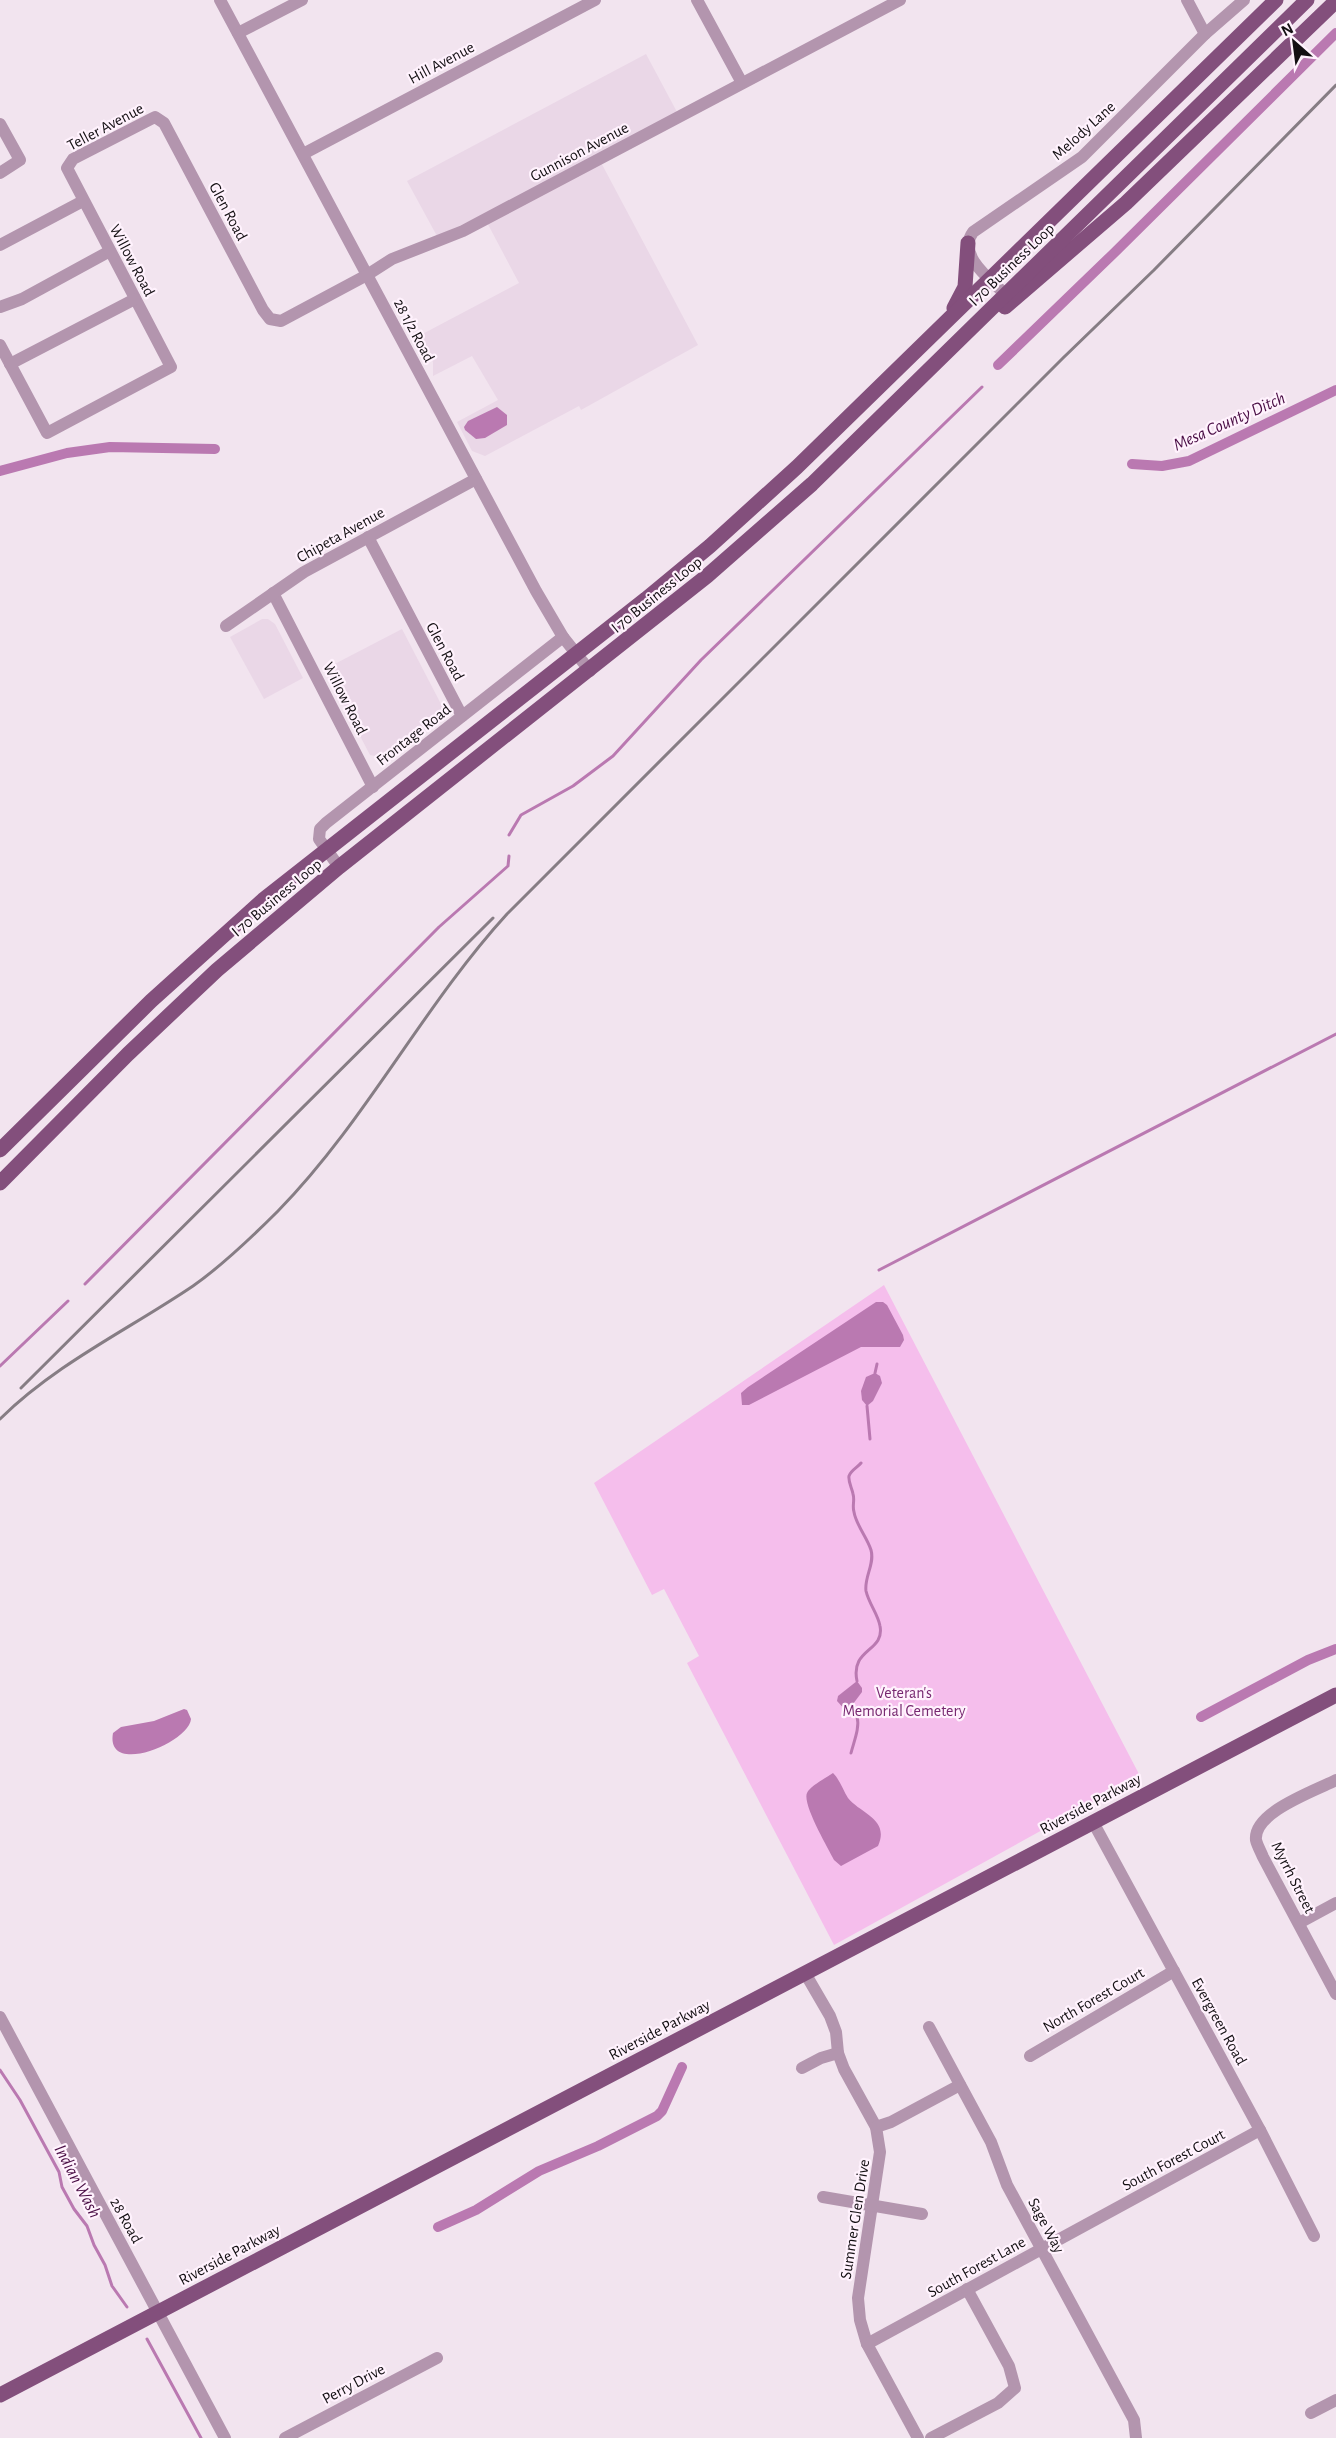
<svg xmlns="http://www.w3.org/2000/svg" width="1336" height="2438" font-family="'Alegreya Sans',sans-serif">
<rect width="100%" height="100%" fill="#f2e4ef"/>
<g fill="#ead7e7">
<polygon points="646,54 677,112 597,155 698,345 581,410 579,406 485,456 472,451 457,422 498,400 472,356 433,376 433,362 427,350 413,339 519,283 483,215 437,236 407,181"/>
<polygon points="262,619 268,619 275,624 303,678 264,699 230,637"/>
<polygon points="402,629 442,706 438,720 386,758 370,755 325,669"/>
</g>
<polygon fill="#f5beec" points="884,1285 1140,1776 834,1945 687,1663 699,1656 664,1589 652,1595 594,1483"/>
<g fill="#ba79b1">
<polygon points="497,407 507,415 507,425 485,438 476,439 465,430 464,427 468,421"/>
<polygon points="876,1302 883,1302 887,1305 903,1335 904,1340 900,1347 861,1347 749,1405 742,1405 741,1393 748,1387"/>
<polygon points="875,1373 880,1376 882,1383 873,1401 867,1406 862,1400 861,1391 866,1377"/>
<polygon points="857,1681 862,1688 862,1692 847,1712 837,1701 838,1696"/>
<path d="M184,1709l3,1 4,9c-2,24 -86,58 -78,14l8,-6 33,-6z"/>
<path d="M833,1773c7,7 10,17 15,25 13,16 42,21 30,48l-37,20 -7,-6c-6,-12 -32,-56 -27,-67 3,-7 19,-15 26,-20z"/>
</g>
<g fill="none" stroke-linecap="round" stroke-linejoin="round">
<g stroke="#ba79b1" stroke-width="3">
<polyline points="509,835 521,815 573,786 613,756 701,660 982,387"/>
<polyline points="879,1270 1336,1034"/>
<polyline points="85,1284 439,927 508,866 509,856"/>
<polyline points="0,1366 68,1301"/>
<polyline points="875,1373 877,1364"/>
<polyline points="867,1406 870,1439"/>
<path d="M857,1681c-7,-33 28,-29 23,-55 -2,-12 -11,-22 -14,-35 -2,-14 9,-27 5,-41 -4,-13 -15,-25 -17,-38 -2,-6 1,-12 -1,-18 -1,-6 -5,-12 -4,-18 2,-6 8,-8 12,-13"/>
<path d="M851,1753c3,-12 9,-25 6,-37"/>
<polyline points="0,2070 20,2100 59,2172 62,2187 74,2209 87,2226 94,2245 105,2265 112,2286 127,2307"/>
<polyline points="147,2339 201,2438"/>
</g>
<g stroke="#ba79b1" stroke-width="10">
<polyline points="998,365 1112,255 1336,33"/>
<polyline points="1132,464 1162,466 1189,461 1336,390"/>
<polyline points="0,471 67,453 110,447 215,449"/>
<polyline points="1201,1717 1308,1660 1336,1649"/>
<polyline points="438,2227 476,2210 539,2171 598,2146 657,2116 662,2111 682,2067"/>
</g>
<g stroke="#b395ae" stroke-width="12">
<polyline points="220,0 536,591 563,637 590,671"/>
<polyline points="697,0 742,83"/>
<polyline points="1187,0 1205,34"/>
<polyline points="238,33 302,0"/>
<polyline points="0,124 20,160 0,173"/>
<polyline points="303,154 595,0"/>
<polyline points="0,245 83,201"/>
<path d="M1005,294c-14,-14 -49,-39 -32,-62l109,-75 123,-123 39,-34"/>
<polyline points="0,307 22,299 110,251"/>
<polyline points="0,345 47,433 171,367 67,168 73,159 151,119 155,117 164,123 263,310 270,319 281,321 367,275 392,259 463,231 900,0"/>
<polyline points="10,364 135,299"/>
<polyline points="368,537 462,716"/>
<polyline points="273,593 373,787"/>
<polyline points="226,626 304,572 476,479"/>
<polyline points="339,867 319,839 320,829 326,823 563,637"/>
<path d="M1336,1780c-21,11 -83,32 -80,60 1,5 5,12 7,17l73,137"/>
<polyline points="1093,1822 1260,2130 1314,2236"/>
<polyline points="1299,1923 1336,1903"/>
<polyline points="805,1973 830,2016 836,2032 838,2053 844,2069 876,2127 880,2152 858,2298 860,2320 867,2344 918,2438"/>
<polyline points="0,2017 225,2438"/>
<polyline points="929,2027 991,2142 1007,2185 1134,2420 1136,2438"/>
<polyline points="1030,2056 1174,1971"/>
<polyline points="802,2068 821,2058 838,2053"/>
<polyline points="876,2127 891,2122 960,2085"/>
<polyline points="823,2197 922,2214"/>
<polyline points="867,2344 1260,2130"/>
<polyline points="1311,2413 1336,2400"/>
<polyline points="285,2438 437,2358"/>
<polyline points="931,2438 998,2403 1015,2388 1009,2366 967,2289"/>
</g>
<g stroke="#834f7c" stroke-width="15">
<polyline points="1005,307 1126,203 1336,1"/>
<polyline points="954,308 965,287 968,243"/>
<polyline points="0,1150 151,1001 263,900 646,599 710,546 797,467 1276,0"/>
<polyline points="0,1183 128,1054 217,970 339,867 707,576 812,484 1307,0"/>
<polyline points="0,2395 1336,1695"/>
</g>
<g stroke="#867d84" stroke-width="3">
<polyline points="21,1388 493,918"/>
<path d="M0,1419c57,-56 128,-89 193,-133 30,-21 59,-49 85,-75 88,-90 145,-205 229,-297l556,-556 91,-88 182,-185"/>
</g>
</g>
<g text-anchor="middle" stroke-width="4.5" stroke-linejoin="round" paint-order="stroke">
<g font-size="16" fill="#130f12" stroke="#fff2fd">
<text transform="translate(441 62) rotate(-28)" y="6">Hill Avenue</text>
<text transform="translate(105 126) rotate(-28)" y="6">Teller Avenue</text>
<text transform="translate(1083 130) rotate(-42)" y="6">Melody Lane</text>
<text transform="translate(579 151) rotate(-28)" y="6">Gunnison Avenue</text>
<text transform="translate(229 211) rotate(62)" y="6">Glen Road</text>
<text transform="translate(133 260) rotate(62)" y="6">Willow Road</text>
<text transform="translate(1011 264) rotate(-44)" y="6">I 70 Business Loop</text>
<text transform="translate(415 330) rotate(62)" y="6">28 1/2 Road</text>
<text transform="translate(340 534) rotate(-29)" y="6">Chipeta Avenue</text>
<text transform="translate(656 594) rotate(-39)" y="6">I 70 Business Loop</text>
<text transform="translate(446 651) rotate(62)" y="6">Glen Road</text>
<text transform="translate(346 698) rotate(63)" y="6">Willow Road</text>
<text transform="translate(413 734) rotate(-38)" y="6">Frontage Road</text>
<text transform="translate(276 897) rotate(-40)" y="6">I 70 Business Loop</text>
<text transform="translate(1090 1803) rotate(-28)" y="6">Riverside Parkway</text>
<text transform="translate(1294 1877) rotate(63)" y="6">Myrrh Street</text>
<text transform="translate(1093 1999) rotate(-30)" y="6">North Forest Court</text>
<text transform="translate(1220 2021) rotate(61)" y="6">Evergreen Road</text>
<text transform="translate(659 2029) rotate(-28)" y="6">Riverside Parkway</text>
<text transform="translate(1173 2159) rotate(-28)" y="6">South Forest Court</text>
<text transform="translate(854 2219) rotate(-81)" y="6">Summer Glen Drive</text>
<text transform="translate(127 2220) rotate(61)" y="6">28 Road</text>
<text transform="translate(1047 2225) rotate(62)" y="6">Sage Way</text>
<text transform="translate(229 2254) rotate(-28)" y="6">Riverside Parkway</text>
<text transform="translate(976 2266) rotate(-29)" y="6">South Forest Lane</text>
<text transform="translate(353 2383) rotate(-28)" y="6">Perry Drive</text>
</g>
<g font-size="16" fill="#772870" stroke="#fff2fd">
<text x="904" y="1698">Veteran's<tspan x="904" dy="18">Memorial Cemetery</tspan></text>
</g>
<g font-size="18" font-style="italic" fill="#4a0e45" stroke="#fff2fd">
<text transform="translate(1229 421) rotate(-24)" y="6">Mesa County Ditch</text>
<text transform="translate(78 2181) rotate(62)" y="6">Indian Wash</text>
</g>
</g>
<g transform="translate(1294 42) rotate(332)" stroke="#fff2fd" stroke-width="4.5" paint-order="stroke">
<path d="M0-4.5L10 22L0 15L-10 22Z" fill="#130f12"/>
<text y="-9" font-size="16" font-weight="bold" text-anchor="middle" fill="#130f12">N</text>
</g>
</svg>
